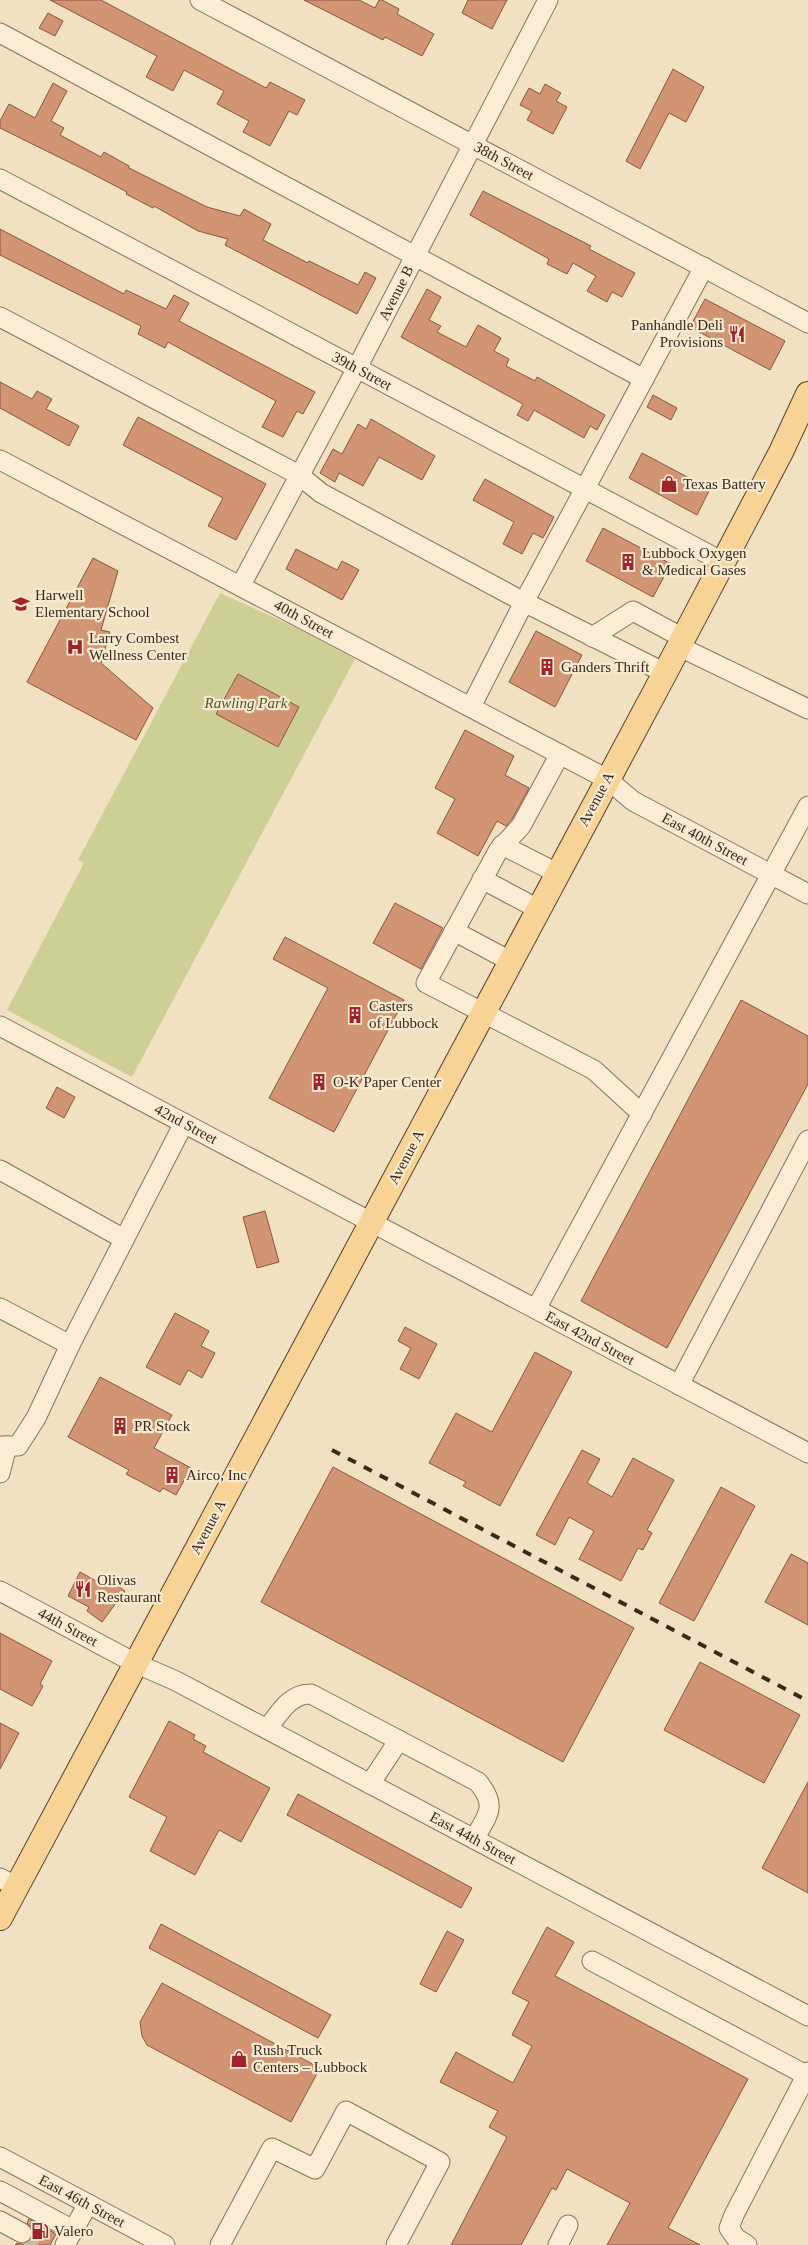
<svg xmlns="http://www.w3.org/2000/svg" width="808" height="2245" font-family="Georgia,serif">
<rect width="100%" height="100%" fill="#f1e0c1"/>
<polygon fill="#cdd094" points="220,593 295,627 355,659 132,1077 7,1010 84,863 78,860"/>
<g fill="#d29574" stroke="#8d563b">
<polygon points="50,0 101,0 266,88 270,82 305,100 297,115 289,111 270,146 243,132 249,121 217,104 224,91 184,70 173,91 146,77 157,56"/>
<polygon points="304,0 359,0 375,8 379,0 382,0 399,9 397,14 434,34 422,56 385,37 383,40"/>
<polygon points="468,0 507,0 492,29 462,13"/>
<polygon points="48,13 63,21 55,36 39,28"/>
<polygon points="673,69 704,87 686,122 669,113 640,169 626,161"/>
<polygon points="53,83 67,91 51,121 64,128 60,135 101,157 104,152 129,166 129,168 207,207 240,216 244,209 271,224 263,240 308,263 309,261 358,285 365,272 376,278 357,314 225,245 228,239 198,231 154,206 153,208 126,194 127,192 85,170 0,128 0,121 9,104 35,118"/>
<polygon points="545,84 561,93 556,101 567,107 553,134 527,120 532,111 520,105 529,88 540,94"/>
<polygon points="483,191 591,246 589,249 635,273 622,297 612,292 607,302 587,291 596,276 573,263 567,274 547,264 549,259 470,215"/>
<polygon points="0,229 124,294 126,290 166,309 174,295 189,303 179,321 315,392 303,414 297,411 283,437 262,427 276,401 168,342 165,348 138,334 141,326 0,255"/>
<polygon points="427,289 441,297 429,320 441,326 437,332 466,347 478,325 501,338 494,351 509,359 506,366 535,381 537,377 605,415 597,430 590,426 584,438 534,410 528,421 517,415 523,404 401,337"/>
<polygon points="705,299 785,341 770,370 690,327"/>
<polygon points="0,382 32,399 37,391 52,399 46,409 79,426 69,446 0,408"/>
<polygon points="653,395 677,408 671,420 647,407"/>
<polygon points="138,417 266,484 236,540 208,526 223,498 123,445"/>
<polygon points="371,419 435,456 422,480 379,457 363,486 339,473 335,482 320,473 333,449 342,454 358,424 366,429"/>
<polygon points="642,453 710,489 697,515 629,478"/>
<polygon points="485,479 554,517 543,538 533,533 522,554 503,544 514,522 473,500"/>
<polygon points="603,528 671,564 653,597 586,561"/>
<polygon points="296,549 337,570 342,561 359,570 342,600 286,569"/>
<polygon points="93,558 118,571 101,630 110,632 101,663 153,708 136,740 27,682"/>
<polygon points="536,631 582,655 555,707 509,682"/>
<polygon points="238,674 299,707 278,747 216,714"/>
<polygon points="465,730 514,756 505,775 529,788 512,819 506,826 497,821 478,856 437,833 455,799 435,788"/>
<polygon points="395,903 443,928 421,969 373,943"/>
<polygon points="285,937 404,1000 334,1132 269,1098 328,988 273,959"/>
<polygon points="741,1000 808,1036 808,1084 667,1348 581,1301"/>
<polygon points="57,1087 75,1097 64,1118 46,1108"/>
<polygon points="265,1211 279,1262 257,1268 243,1217"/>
<polygon points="175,1313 209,1331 201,1346 215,1353 202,1378 188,1370 180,1385 146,1367"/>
<polygon points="405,1327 437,1344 419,1379 400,1369 411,1348 398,1341"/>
<polygon points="535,1352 572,1372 500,1506 463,1486 466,1482 429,1463 456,1413 492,1432"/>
<polygon points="100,1377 172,1415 154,1448 191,1468 176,1495 163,1488 160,1492 126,1474 129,1470 68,1437"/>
<polygon points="582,1450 600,1459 587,1483 612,1497 633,1458 674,1480 647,1530 652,1533 643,1550 638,1548 621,1581 579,1559 594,1531 569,1517 555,1545 536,1535"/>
<polygon points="333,1467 634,1628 563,1762 261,1602"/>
<polygon points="721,1487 755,1506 694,1621 659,1603"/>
<polygon points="791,1554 808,1563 808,1625 765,1602"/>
<polygon points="80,1572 105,1586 109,1580 125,1591 102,1622 87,1611 89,1607 68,1596"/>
<polygon points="0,1633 52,1661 40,1684 43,1686 32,1706 0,1689"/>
<polygon points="700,1662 800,1715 764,1783 664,1730"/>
<polygon points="169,1721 195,1735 193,1739 206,1746 203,1752 270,1788 241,1842 219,1830 195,1875 150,1851 167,1817 129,1797"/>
<polygon points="0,1723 19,1733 0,1769"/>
<polygon points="808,1782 808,1893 762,1868"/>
<polygon points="298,1794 472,1888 461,1908 287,1815"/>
<polygon points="161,1924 331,2015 318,2038 149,1948"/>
<polygon points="547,1927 574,1942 555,1976 748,2079 668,2228 700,2245 607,2245 630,2203 567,2169 556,2190 552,2188 521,2245 451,2245 507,2137 489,2127 498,2111 440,2082 456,2052 513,2083 532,2046 512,2035 529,2002 512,1993"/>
<polygon points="447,1931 464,1940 436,1992 420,1984"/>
<polygon points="162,1983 320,2068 291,2122 147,2045 142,2036 140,2022"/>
<polygon points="29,2219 56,2234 50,2245 15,2245 17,2243 27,2243 32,2238 32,2228 27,2223"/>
</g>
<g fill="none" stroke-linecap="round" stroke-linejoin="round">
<polyline stroke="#ccbba0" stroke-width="19" stroke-dasharray="19 9" stroke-linecap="butt" points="22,2233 46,2245"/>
<g stroke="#8c7057" stroke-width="21">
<g id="minor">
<polyline points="200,0 808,323"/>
<polyline points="0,33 644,379"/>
<polyline points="0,179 723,562"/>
<polyline points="0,317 299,475 321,493 524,602 665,673"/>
<polyline points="0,460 607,779 633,801 808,894"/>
<polyline points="241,585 357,368 548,0"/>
<polyline points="592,637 633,611 683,638"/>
<polyline points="678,646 808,709"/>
<polyline points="471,707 524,602 704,267"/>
<polyline points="560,754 521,826 498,851 426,983 594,1070 642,1114"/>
<polyline points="502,845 557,873"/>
<polyline points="482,879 538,909"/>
<polyline points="454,931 510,961"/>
<polyline points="0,1026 808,1453"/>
<polyline points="0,1170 124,1239"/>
<polyline points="0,1308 70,1345"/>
<polyline points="536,1309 808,806"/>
<polyline points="679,1385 808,1140"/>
<polyline points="0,1446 18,1446 36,1418 70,1345 184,1123"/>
<polyline points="0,1473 7,1446"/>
<polyline points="0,1591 135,1663 176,1681 808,2016"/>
<path d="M267,1729c12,-15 23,-36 44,-35l167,88c20,25 10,32 -4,57"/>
<polyline points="370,1784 399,1740"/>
<polyline points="0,1878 17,1887"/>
<polyline points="592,1961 806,2075"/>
<polyline points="0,2157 165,2245"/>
<polyline points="0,2191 73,2230"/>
<polyline points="0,2221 22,2233"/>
<polyline points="65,2245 88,2204"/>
<polyline points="220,2245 272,2148 315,2169 346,2111 440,2162 396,2245"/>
<polyline points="558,2245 568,2225"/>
<polyline points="747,2245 736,2238 729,2228 734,2215 808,2072"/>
</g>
</g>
<g stroke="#593e2c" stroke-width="26">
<polyline id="major" points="0,1918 665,673 781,452 808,394"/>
</g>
<use href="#minor" stroke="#fbedd5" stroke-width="19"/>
<use href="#major" stroke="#f7d396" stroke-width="24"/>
<polyline stroke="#3a291c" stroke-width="4" stroke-dasharray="9 9" stroke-linecap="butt" points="332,1450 808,1701"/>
</g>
<defs>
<g id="restaurant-bare" transform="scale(1.35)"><path d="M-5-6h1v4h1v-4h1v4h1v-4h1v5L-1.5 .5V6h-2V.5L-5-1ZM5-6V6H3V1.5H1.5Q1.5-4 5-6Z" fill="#9f232b" stroke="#f8ead1" stroke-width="2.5" paint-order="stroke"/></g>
<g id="shop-bare" transform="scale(1.35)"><path d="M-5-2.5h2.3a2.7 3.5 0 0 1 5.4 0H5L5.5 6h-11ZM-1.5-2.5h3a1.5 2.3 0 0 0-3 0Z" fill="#9f232b" stroke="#f8ead1" stroke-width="2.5" paint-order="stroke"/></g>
<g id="building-bare" transform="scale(1.35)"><path d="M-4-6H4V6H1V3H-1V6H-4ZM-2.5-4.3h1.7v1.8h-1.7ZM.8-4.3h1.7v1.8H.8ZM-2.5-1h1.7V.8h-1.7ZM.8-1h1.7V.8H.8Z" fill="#9f232b" stroke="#f8ead1" stroke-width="2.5" paint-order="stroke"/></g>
<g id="school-bare" transform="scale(1.35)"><path d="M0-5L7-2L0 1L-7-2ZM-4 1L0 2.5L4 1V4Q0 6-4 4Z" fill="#9f232b" stroke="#f8ead1" stroke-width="2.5" paint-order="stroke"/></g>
<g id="hospital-bare" transform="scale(1.35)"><path d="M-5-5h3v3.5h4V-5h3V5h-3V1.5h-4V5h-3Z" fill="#9f232b" stroke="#f8ead1" stroke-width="2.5" paint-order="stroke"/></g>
<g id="fuel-bare" transform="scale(1.35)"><path d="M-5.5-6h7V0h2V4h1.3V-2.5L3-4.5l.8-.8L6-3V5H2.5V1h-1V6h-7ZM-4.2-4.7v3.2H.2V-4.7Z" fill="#9f232b" stroke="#f8ead1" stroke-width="2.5" paint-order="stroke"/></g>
</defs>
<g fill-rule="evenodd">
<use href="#restaurant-bare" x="737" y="334"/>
<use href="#shop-bare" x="669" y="484"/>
<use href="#building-bare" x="628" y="562"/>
<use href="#school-bare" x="21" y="604"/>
<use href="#hospital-bare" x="75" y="647"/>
<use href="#building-bare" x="547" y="667"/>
<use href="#building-bare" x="355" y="1015"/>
<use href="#building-bare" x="319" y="1082"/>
<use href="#building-bare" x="120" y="1426"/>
<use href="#building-bare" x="172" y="1475"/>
<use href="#restaurant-bare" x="83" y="1589"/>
<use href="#shop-bare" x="239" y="2059"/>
<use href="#fuel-bare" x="40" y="2231"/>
</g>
<g text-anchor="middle" stroke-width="4.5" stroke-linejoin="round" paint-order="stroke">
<g font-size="15" fill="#3a291c" stroke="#f8ead1">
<text transform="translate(504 161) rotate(28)" y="5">38th Street</text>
<text transform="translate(396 293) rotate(-63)" y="5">Avenue B</text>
<text transform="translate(362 371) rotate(28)" y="5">39th Street</text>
<text transform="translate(304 619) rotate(28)" y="5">40th Street</text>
<text transform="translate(596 799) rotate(-62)" y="5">Avenue A</text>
<text transform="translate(705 839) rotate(28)" y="5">East 40th Street</text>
<text transform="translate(186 1124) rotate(28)" y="5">42nd Street</text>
<text transform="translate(406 1157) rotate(-62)" y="5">Avenue A</text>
<text transform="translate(590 1338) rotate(28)" y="5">East 42nd Street</text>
<text transform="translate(208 1527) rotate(-62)" y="5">Avenue A</text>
<text transform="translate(68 1627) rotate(28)" y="5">44th Street</text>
<text transform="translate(473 1838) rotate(28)" y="5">East 44th Street</text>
<text transform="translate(82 2201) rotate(28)" y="5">East 46th Street</text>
</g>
<g font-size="15" fill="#3a291c" stroke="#f8ead1" text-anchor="start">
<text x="723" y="330" text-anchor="end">Panhandle Deli<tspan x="723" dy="17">Provisions</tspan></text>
<text x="683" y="489">Texas Battery</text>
<text x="642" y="558">Lubbock Oxygen<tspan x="642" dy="17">&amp; Medical Gases</tspan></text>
<text x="35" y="600">Harwell<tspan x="35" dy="17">Elementary School</tspan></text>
<text x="89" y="643">Larry Combest<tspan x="89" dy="17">Wellness Center</tspan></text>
<text x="561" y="672">Ganders Thrift</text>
<text x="369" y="1011">Casters<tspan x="369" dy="17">of Lubbock</tspan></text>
<text x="333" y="1087">O-K Paper Center</text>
<text x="134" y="1431">PR Stock</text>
<text x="186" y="1480">Airco, Inc</text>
<text x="97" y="1585">Olivas<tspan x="97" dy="17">Restaurant</tspan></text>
<text x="253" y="2055">Rush Truck<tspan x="253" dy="17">Centers – Lubbock</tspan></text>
<text x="54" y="2236">Valero</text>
</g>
<g font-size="15" font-style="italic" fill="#4e5822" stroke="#f8ead1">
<text x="246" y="708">Rawling Park</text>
</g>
</g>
</svg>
